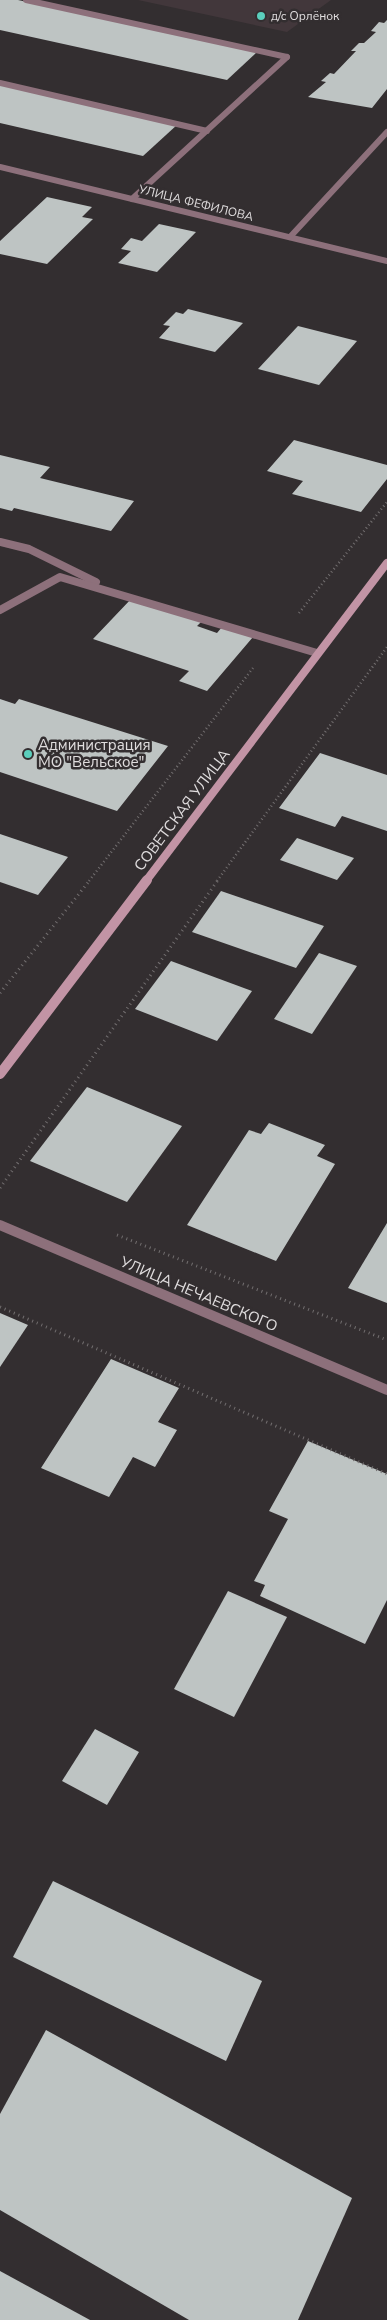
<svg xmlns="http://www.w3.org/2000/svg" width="387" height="2320" font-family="'Nunito Sans',sans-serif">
<rect width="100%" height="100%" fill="#332e30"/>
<polygon fill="#42373b" points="138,0 331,0 287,32"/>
<g fill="#bec4c3">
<polygon points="0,0 18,0 257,52 227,80 0,30"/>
<polygon points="387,20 387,89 372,108 308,97 326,82 321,81 330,73 334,74 356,51 351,51 359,43 364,43 376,32 371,31 379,22 384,23"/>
<polygon points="0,84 178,124 143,156 0,123"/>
<polygon points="47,197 92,207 82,217 93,219 47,264 0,254 0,241"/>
<polygon points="159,224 196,232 157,272 118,263 131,251 121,249 131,238 142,241"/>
<polygon points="188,309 243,323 215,352 159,338 170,326 163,325 176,312 183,314"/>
<polygon points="298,326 357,341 319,385 258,369"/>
<polygon points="294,440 387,465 387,479 361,512 292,494 303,481 267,471"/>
<polygon points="0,455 50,467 40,478 134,501 111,531 14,508 12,511 0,508"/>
<polygon points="132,598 202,621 197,626 217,633 222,627 253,637 207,691 179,681 189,671 93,639"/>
<polygon points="0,699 15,704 19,699 168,746 117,811 0,772"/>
<polygon points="320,753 387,775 387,831 342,816 335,827 279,808"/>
<polygon points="0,834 68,857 38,895 0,882"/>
<polygon points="297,838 354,858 337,880 280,860"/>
<polygon points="221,891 324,926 296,968 192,932"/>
<polygon points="319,953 357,966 312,1034 274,1019"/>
<polygon points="171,961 252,991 217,1041 135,1009"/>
<polygon points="87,1087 182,1126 127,1202 30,1161"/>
<polygon points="269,1123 325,1145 317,1156 335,1164 276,1261 187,1225 249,1130 261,1134"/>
<polygon points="387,1223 387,1303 348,1288"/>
<polygon points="0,1313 28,1325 0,1367"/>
<polygon points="111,1359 179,1388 158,1422 177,1430 155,1467 133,1457 109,1497 41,1468"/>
<polygon points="308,1441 387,1474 387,1600 365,1644 260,1596 265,1585 254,1581 288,1519 269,1511"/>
<polygon points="228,1591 287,1617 234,1717 174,1689"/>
<polygon points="95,1729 139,1752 107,1805 62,1781"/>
<polygon points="53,1881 262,1981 226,2061 13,1957"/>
<polygon points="46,2030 352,2198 298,2320 189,2320 0,2210 0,2114"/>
<polygon points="0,2271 90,2320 0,2320"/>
</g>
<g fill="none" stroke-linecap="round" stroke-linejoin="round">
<g stroke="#736f70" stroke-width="2.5" stroke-dasharray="1 3" stroke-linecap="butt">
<polyline points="299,613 387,502"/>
<polyline points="89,881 253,668"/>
<polyline points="217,881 387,647"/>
</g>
<g stroke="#736f70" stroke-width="3" stroke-dasharray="1 4" stroke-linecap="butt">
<polyline points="0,993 90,880"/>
<polyline points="0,1188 218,880"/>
<polyline points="117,1235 387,1340"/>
<polyline points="0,1307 387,1474"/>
</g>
<g stroke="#8d707b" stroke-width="6">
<polyline points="26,0 287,57"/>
<polyline points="0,83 207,131"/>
<polyline points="132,199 287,57"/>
<polyline points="290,237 387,132"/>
</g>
<g stroke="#8d707b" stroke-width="8">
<polyline points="0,542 29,549 96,582"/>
<polyline points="0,610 60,577 317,653"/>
</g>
<polyline stroke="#8d707b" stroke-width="10" points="0,1225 387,1390"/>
<polyline stroke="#8d707b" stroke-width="6" points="0,167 387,261"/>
<polyline stroke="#c294a5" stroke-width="8" points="146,881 387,563"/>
<polyline stroke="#c294a5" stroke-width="10" points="0,1074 147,880"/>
</g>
<g fill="#5bcebc" stroke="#332e30" stroke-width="2">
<circle cx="261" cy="16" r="5"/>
<circle cx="28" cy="754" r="5"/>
</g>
<g text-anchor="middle" stroke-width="5" stroke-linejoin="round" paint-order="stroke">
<g font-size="12" fill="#e0ddde" stroke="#332e30" text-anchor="start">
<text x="271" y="20">д/с Орлёнок</text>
</g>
<g font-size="12" fill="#e0ddde" stroke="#332e30">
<text transform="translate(196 203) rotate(14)" y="4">УЛИЦА ФЕФИЛОВА</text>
</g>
<g font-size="15" fill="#e0ddde" stroke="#332e30" text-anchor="start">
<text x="38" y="750">Администрация<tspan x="38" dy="17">МО "Вельское"</tspan></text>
</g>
<g font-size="15" fill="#e0ddde" stroke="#332e30">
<text transform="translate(182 810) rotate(-53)" y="5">СОВЕТСКАЯ УЛИЦА</text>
<text transform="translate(199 1294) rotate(23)" y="5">УЛИЦА НЕЧАЕВСКОГО</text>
</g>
</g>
</svg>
